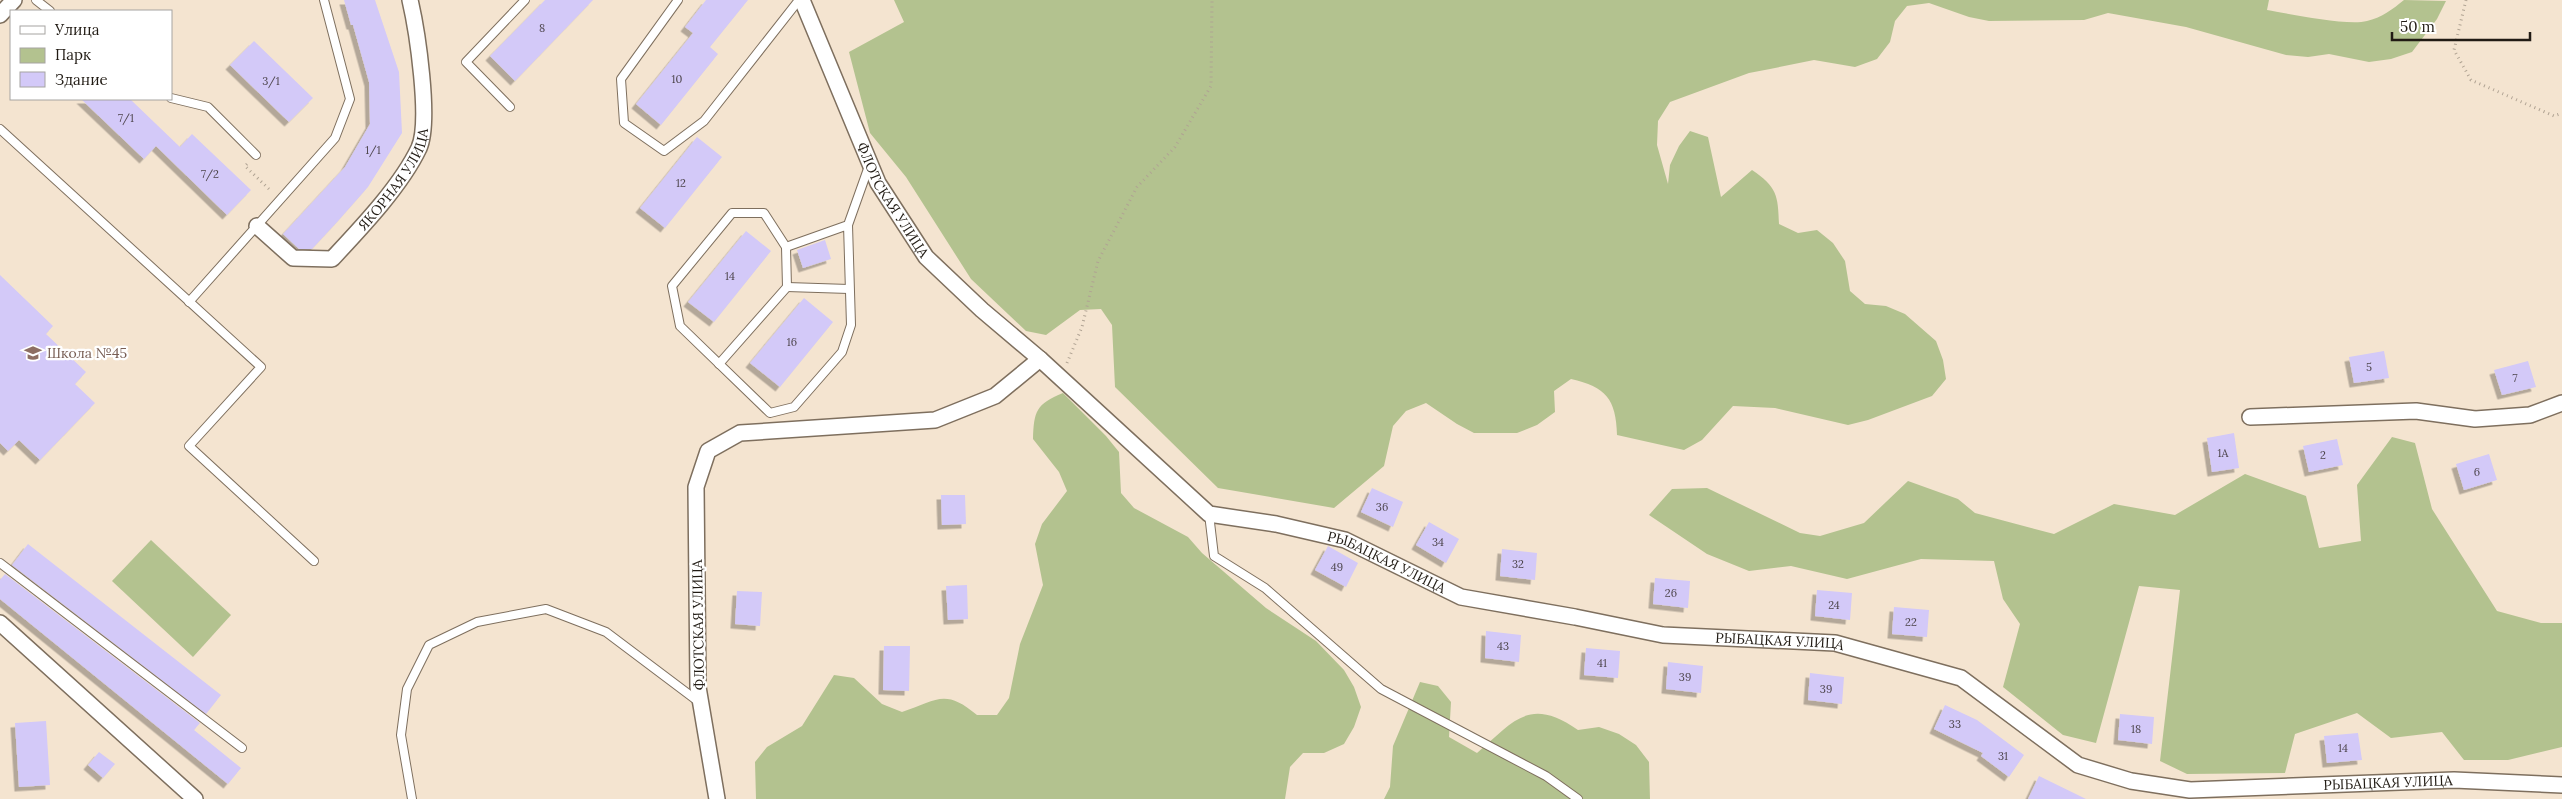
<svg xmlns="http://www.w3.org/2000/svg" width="2562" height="799" font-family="Lora,serif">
<defs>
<filter id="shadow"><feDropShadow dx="-4.5" dy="4.5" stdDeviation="0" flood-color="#0004"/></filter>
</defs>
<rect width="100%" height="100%" fill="#f4e4d0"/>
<g fill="#b3c28f">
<path d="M894,0h1375l-2,10c24,4 80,16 100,11 14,-3 26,-12 37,-21l42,1 -9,18 -25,33 -21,7 -22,3 -40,-8 -21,3 -22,-2 -100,-28 -78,-14 -24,7 -95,1 -20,-4 -40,-14 -22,3 -12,15 -5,21 -13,17 -22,8 -41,-7 -44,9 -21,4 -79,29 -12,19 -1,24 11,39 2,-19 9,-19 11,-15 18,6 13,60 31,-27c25,17 26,25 27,54l19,9 19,-3 16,13 12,18 5,30 15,13 21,2 19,8 31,27 7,19 3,19 -14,17 -64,24 -20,5 -73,-17 -42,-2 -31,34 -18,10 -67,-15c-1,-36 -11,-48 -46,-56l-17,12 1,21 -18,13 -20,8h-43l-17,-9 -31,-21 -20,8 -13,15 -9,40 -50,42 -116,-20 -103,-101 -3,-62 -11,-16 -21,1 -34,25 -20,-4 -55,-52 -65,-102 -36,-44 -21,-81 55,-30z"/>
<path d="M1063,393l43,43 13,16 2,41 13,15 54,29 14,16 64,55 50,33 28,29 10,17 7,20 -7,20 -10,17 -20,9h-21l-13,14 -5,32h-529l-1,-37 12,-15 35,-21 32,-51 20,3 28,26 20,8c35,-12 43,-24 75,3h20l12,-17 11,-54 23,-59 -8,-41 7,-20 25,-33 -8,-19 -26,-33c1,-28 3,-35 30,-46z"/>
<polygon points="2392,437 2415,443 2432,509 2497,611 2541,623 2562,623 2562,747 2508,760 2464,760 2442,732 2391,738 2357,713 2295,734 2285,773 2187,774 2160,761 2180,590 2139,586 2096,743 2063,735 2003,687 2020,624 2003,599 1994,561 1921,559 1847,579 1791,566 1749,571 1707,554 1649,515 1672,489 1707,488 1800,533 1820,536 1864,523 1908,481 1958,499 1975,513 2054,534 2114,504 2175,515 2245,474 2306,496 2319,548 2361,541 2357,485"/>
<polygon points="151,540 231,615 193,657 112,581"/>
<path d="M1420,682l18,4 13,16 -2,35 28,16c37,-32 52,-57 101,-23l21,-3 20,7 17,11 13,17 1,37h-266l6,-12 3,-41z"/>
</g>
<g fill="#d3c9f8" filter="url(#shadow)">
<polygon points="344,0 375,0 399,72 402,133 368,187 338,221 312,249 299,249 283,234 345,167 370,124 369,82 353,25 351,25"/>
<polygon points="545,0 593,0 515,81 490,56"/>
<polygon points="706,0 748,0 710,47 718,54 661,125 636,104 693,33 685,27"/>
<polygon points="254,41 313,98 289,122 230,65"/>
<polygon points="81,99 130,99 180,147 192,134 251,190 227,215 156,146 144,159"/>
<polygon points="697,137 722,157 665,228 640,208"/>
<polygon points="746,231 771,251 714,322 688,302"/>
<polygon points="825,240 831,259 803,268 797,250"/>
<polygon points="0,275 53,326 46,334 86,372 75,384 95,403 40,460 19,440 8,451 0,443"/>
<polygon points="804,298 833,322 780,387 750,363"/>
<polygon points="2384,351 2389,378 2354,383 2349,357"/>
<polygon points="2528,361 2536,387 2502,395 2494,370"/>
<polygon points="2234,433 2239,468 2212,472 2207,438"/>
<polygon points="2337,439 2343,465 2309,472 2303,446"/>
<polygon points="2489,454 2497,480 2464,490 2456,464"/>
<polygon points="1372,488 1403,502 1393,527 1361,512"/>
<polygon points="941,495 965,495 966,524 942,525"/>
<polygon points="1429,522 1459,539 1446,563 1416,545"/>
<polygon points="28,544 221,695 206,714 12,565"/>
<polygon points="1328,546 1358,563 1346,587 1315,570"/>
<polygon points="1502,549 1537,553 1535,580 1500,576"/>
<polygon points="5,574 200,723 194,730 241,768 228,784 0,599 0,580"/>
<polygon points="1655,578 1690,581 1688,608 1653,604"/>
<polygon points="967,585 968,619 948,620 946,586"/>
<polygon points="1817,590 1852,593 1850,620 1815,616"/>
<polygon points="737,591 762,592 760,626 735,624"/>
<polygon points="1894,607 1929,610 1927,637 1892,634"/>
<polygon points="1486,631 1521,635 1519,662 1485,658"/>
<polygon points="884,646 910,646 909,691 883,690"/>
<polygon points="1586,648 1620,651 1618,678 1584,675"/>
<polygon points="1668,662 1703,666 1701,693 1666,689"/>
<polygon points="1810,673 1844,677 1842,704 1808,700"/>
<polygon points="1945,705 1977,720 2024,755 2009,777 1981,756 1983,753 1934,729"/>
<polygon points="2120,714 2154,717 2152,744 2118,740"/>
<polygon points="46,721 50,785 19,787 15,723"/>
<polygon points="2358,733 2362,760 2327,763 2324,736"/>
<polygon points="99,752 115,764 103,778 88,765"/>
<polygon points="2039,776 2086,799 2028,799"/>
</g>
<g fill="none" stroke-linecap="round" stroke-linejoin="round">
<g stroke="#7e6f5e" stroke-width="10">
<g id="lane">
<polyline points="36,0 50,11"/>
<polyline points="678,0 621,79 624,123 664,151 704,121 799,0"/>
<polyline points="171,98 208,107 256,155"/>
<polyline points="510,107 466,62 525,0"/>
<polyline points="0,129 261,367 189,446 314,561"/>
<polyline points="848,225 786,247 764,213 732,213 672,286 680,326 770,413 794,407 842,352 851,325 848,225 869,166"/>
<polyline points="787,287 849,289"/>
<polyline points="189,302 335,138 350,99 324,0"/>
<polyline points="719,364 787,287 786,247"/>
<polyline points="1209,514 1214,556 1265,588 1381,689 1546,776 1578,799"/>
<polyline points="0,563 242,748"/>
<polyline points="412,799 401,735 407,689 429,645 477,622 546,609 606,632 699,702"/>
</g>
</g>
<g stroke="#7e6f5e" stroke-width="18">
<g id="street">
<path id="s1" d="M802,0l76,183 48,74 56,53 58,49 169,155 67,10 69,16 116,57 114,20 88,18 172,8 126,35 117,87 53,16 59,9 264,-10 108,5"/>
<polyline points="0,15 14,0"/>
<path id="s2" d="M257,226l36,32 39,1c29,-31 69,-73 87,-111 12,-27 -2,-118 -9,-148"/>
<polyline points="2250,417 2416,411 2475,419 2530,415 2562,403"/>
<polyline points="0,623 195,799"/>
<polyline points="717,799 698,687 696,487 708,451 740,433 935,420 995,396 1040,359"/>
</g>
</g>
<g stroke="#b0a393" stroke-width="3" stroke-dasharray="1 4" stroke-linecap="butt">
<polyline points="2466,0 2454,50 2471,80 2554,116 2562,113"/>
<polyline points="247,164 245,166 271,191"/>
<polyline points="1067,363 1082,327 1098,261 1137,187 1175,147 1211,86 1212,0"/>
</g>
<use href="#lane" stroke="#fff" stroke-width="8"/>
<use href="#street" stroke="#fff" stroke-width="15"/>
</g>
<defs>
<g id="school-bare" transform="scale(1.35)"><path d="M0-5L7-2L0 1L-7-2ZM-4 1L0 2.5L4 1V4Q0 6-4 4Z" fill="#8d6e63" stroke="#fff" stroke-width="2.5" paint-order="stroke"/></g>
</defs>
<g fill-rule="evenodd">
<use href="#school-bare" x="33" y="353"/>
</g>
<g text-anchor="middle" stroke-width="4.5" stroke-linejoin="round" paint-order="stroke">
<g font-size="11" fill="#4e464d">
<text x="542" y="32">8</text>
<text x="677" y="83">10</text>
<text x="271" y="85">3/1</text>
<text x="126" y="122">7/1</text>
<text x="373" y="154">1/1</text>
<text x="210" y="178">7/2</text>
<text x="681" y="187">12</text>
<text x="730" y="280">14</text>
<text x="792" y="346">16</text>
<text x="2369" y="371">5</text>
<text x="2515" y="382">7</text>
<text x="2223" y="457">1А</text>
<text x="2323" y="459">2</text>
<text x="2477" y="476">6</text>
<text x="1382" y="511">36</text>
<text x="1438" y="546">34</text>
<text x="1518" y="568">32</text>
<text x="1337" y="571">49</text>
<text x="1671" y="597">26</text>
<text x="1834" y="609">24</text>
<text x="1911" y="626">22</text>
<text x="1503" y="650">43</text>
<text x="1602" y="667">41</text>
<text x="1685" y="681">39</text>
<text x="1826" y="693">39</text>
<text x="1955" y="728">33</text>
<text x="2136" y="733">18</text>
<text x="2343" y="752">14</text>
<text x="2003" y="760">31</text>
</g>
<g font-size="14" fill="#211b14" stroke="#fff">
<text dy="5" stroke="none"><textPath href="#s2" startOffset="189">ЯКОРНАЯ УЛИЦА</textPath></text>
<text dy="5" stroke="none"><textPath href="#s1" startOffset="220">ФЛОТСКАЯ УЛИЦА</textPath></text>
<text dy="5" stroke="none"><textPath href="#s1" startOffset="854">РЫБАЦКАЯ УЛИЦА</textPath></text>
<text transform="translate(698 625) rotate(-91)" y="5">ФЛОТСКАЯ УЛИЦА</text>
<text dy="5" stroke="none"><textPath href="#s1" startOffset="1259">РЫБАЦКАЯ УЛИЦА</textPath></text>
<text dy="5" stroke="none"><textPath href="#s1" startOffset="1904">РЫБАЦКАЯ УЛИЦА</textPath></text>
</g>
<g font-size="14" fill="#785e54" stroke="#fff" text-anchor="start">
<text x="47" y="358">Школа №45</text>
</g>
</g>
<rect x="10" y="10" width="162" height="90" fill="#ffffff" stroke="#a6a4a1"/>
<rect x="20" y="26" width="25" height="8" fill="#ffffff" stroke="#a6a4a1"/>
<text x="55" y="35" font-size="15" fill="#211b14">Улица</text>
<rect x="20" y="48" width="25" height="15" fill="#b3c28f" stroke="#a6a4a1"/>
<text x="55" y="60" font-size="15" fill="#211b14">Парк</text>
<rect x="20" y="72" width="25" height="15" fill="#d3c9f8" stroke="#a6a4a1"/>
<text x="55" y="85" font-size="15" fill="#211b14">Здание</text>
<path d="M2392 32v8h138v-8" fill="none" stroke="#211b14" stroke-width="2.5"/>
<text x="2400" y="32" font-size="15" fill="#211b14" stroke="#ffffff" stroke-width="4" paint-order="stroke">50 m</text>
</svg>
